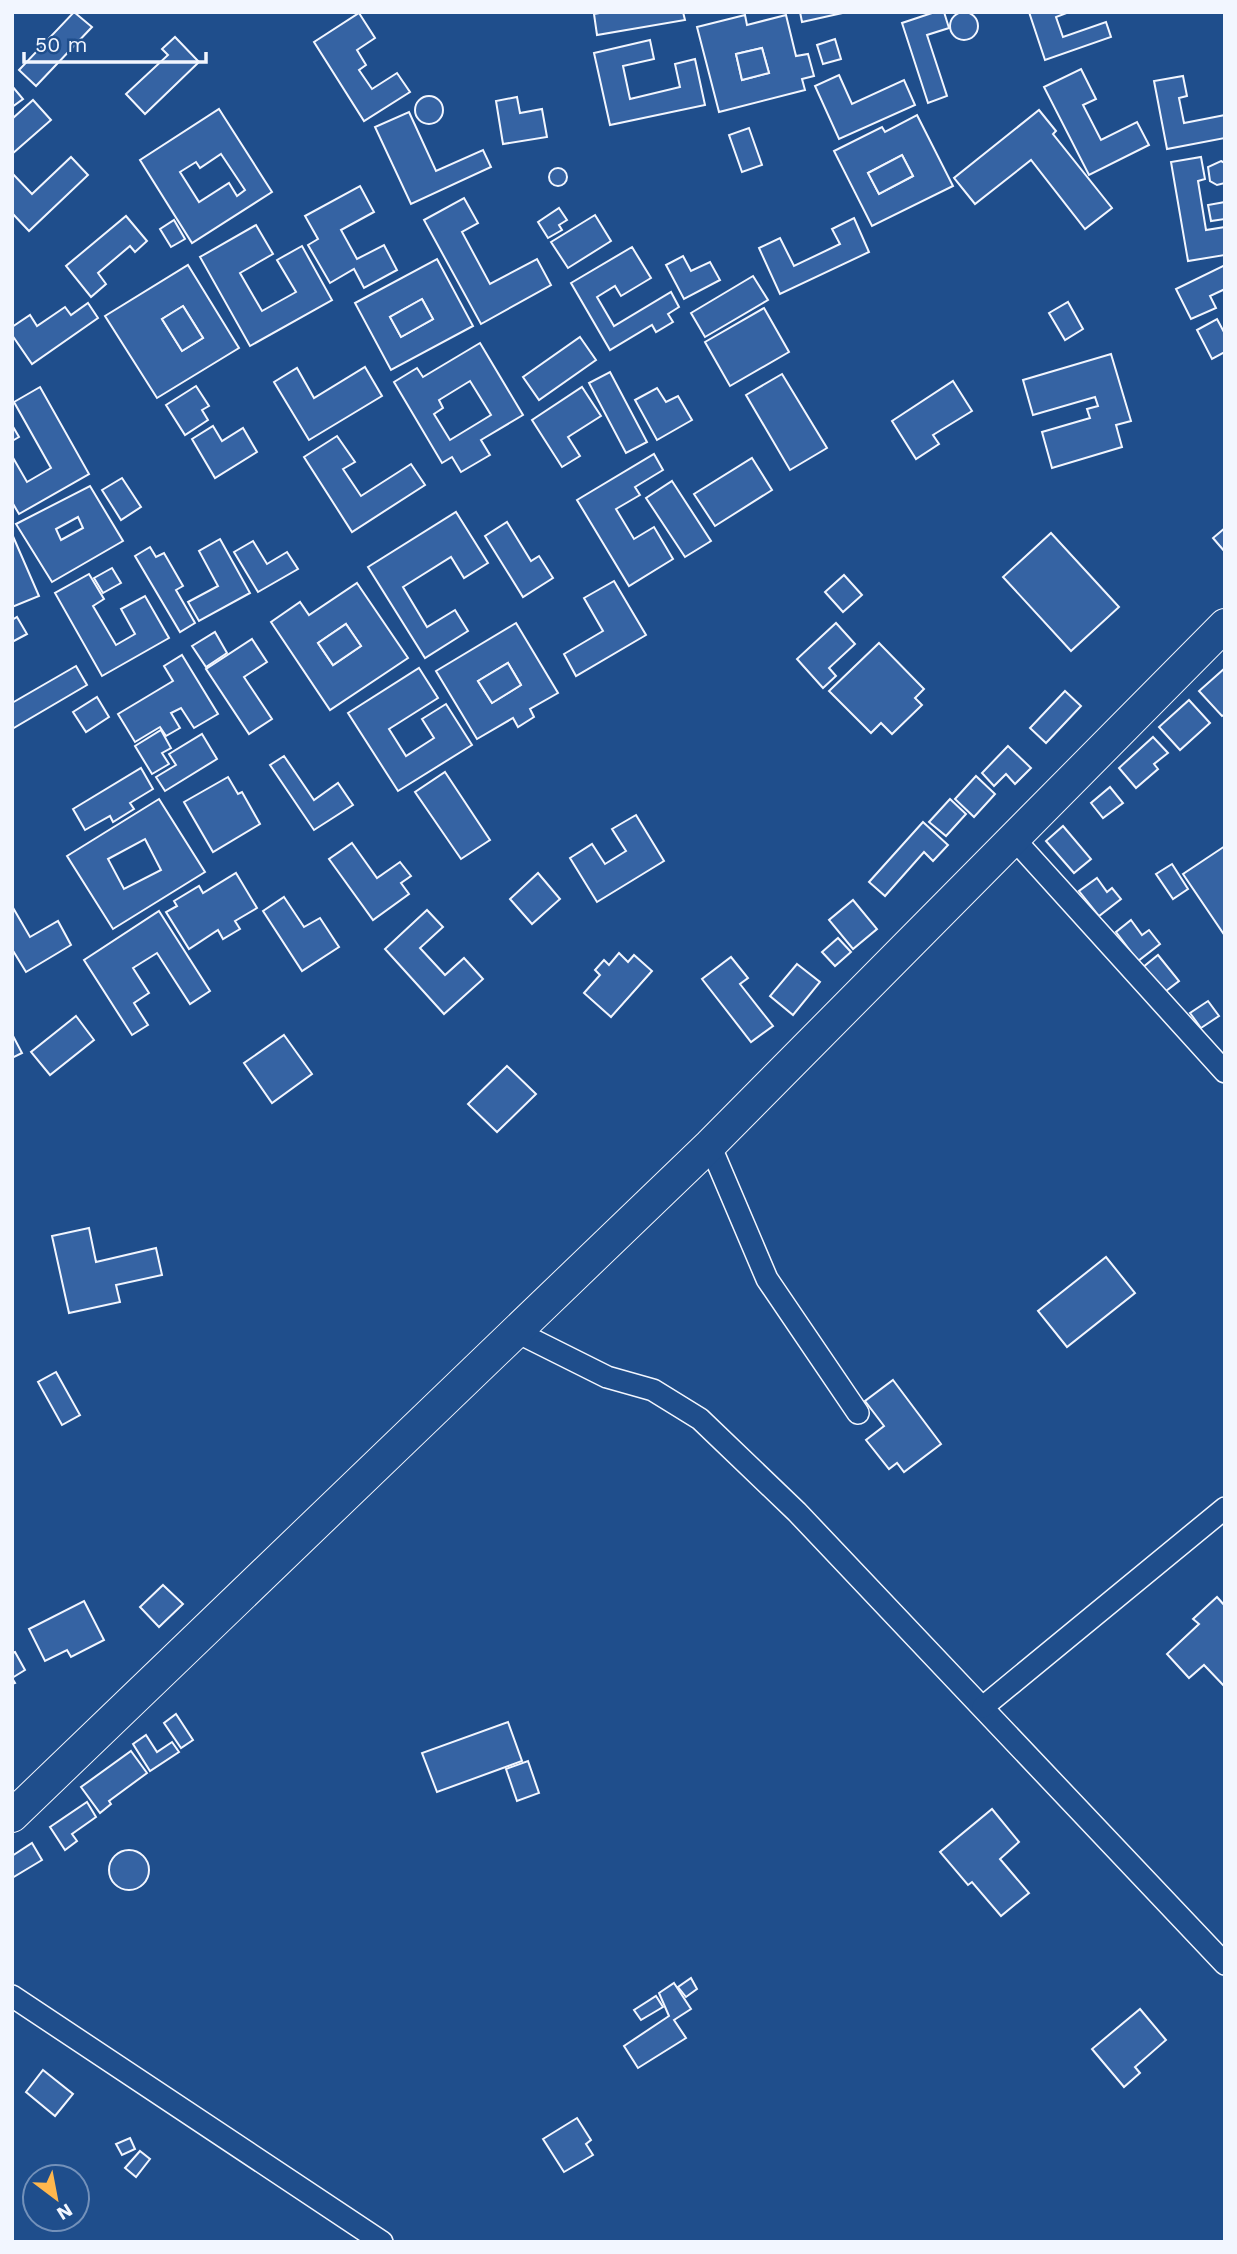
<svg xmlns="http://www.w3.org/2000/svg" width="1237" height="2254" font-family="'Work Sans',sans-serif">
<rect width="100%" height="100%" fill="#1f4e8c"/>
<g fill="#3563a3" stroke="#f2f6ff" stroke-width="2" fill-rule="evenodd">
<polygon points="74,12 92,27 36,86 19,70"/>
<polygon points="605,12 683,12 685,20 597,35 594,14"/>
<polygon points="800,12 847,12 802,22"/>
<polygon points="935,12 944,12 949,28 927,35 947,96 928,103 902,23"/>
<polygon points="1029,12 1069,12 1056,17 1063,37 1106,22 1111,37 1045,60"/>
<circle cx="964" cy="26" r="14"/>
<polygon points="359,13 375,38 357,50 366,65 359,70 372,89 397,73 410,92 364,121 314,42"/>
<path d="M745,15l2,10 39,-10 10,41 12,-2 6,22 -12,3 3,11 -86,22 -22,-85zM762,48l7,25 -27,7 -6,-26z"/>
<polygon points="175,37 199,62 145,114 126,94 168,55 162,49"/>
<polygon points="835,39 841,59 823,64 817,45"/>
<polygon points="650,40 654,59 623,66 630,99 680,87 675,64 695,59 705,105 610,125 594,53"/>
<polygon points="762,48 769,73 742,80 736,54"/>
<polygon points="1081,69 1096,99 1083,105 1101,140 1137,122 1149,145 1089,175 1044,87"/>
<polygon points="839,75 852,104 904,80 915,105 839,139 815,86"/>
<polygon points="1183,76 1187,96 1179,98 1184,123 1225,115 1225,138 1167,149 1154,81"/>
<polygon points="12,86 23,99 12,107"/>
<circle cx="429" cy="110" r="14"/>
<polygon points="517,97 520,113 542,109 547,137 503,144 496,101"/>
<polygon points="33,100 51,120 12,154 12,119"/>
<path d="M219,109l53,83 -80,51 -52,-83zM221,154l24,36 -8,6 -8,-13 -30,19 -19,-30 16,-10 4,6z"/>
<polygon points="1039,110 1056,131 1053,134 1112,208 1085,229 1031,160 975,204 954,178"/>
<polygon points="409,112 436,171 483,150 491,167 411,204 375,127"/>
<path d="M917,115l36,71 -81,40 -38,-75 48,-24 3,5zM902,155l11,21 -34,18 -11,-21z"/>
<polygon points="749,128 762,165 742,172 729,135"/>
<polygon points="902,155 913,176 879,194 868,173"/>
<polygon points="71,157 88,175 29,231 12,213 12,173 32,194"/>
<polygon points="1201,157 1205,179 1198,181 1206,230 1225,227 1225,255 1188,261 1171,162"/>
<polygon points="1221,161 1225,163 1225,183 1217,185 1210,181 1208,167"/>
<circle cx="558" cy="177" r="9"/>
<polygon points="360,186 374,212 341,230 357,259 384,245 397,270 364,288 354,269 330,283 308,245 318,239 305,216"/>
<polygon points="464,198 478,223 462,232 490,284 537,259 551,285 481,324 424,220"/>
<polygon points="1225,202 1225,219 1211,221 1208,205"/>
<polygon points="559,208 567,220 559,225 562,230 548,238 538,222"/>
<polygon points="595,215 611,241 568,268 551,242"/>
<polygon points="126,216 147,241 135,252 130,246 98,273 106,284 91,297 66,266"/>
<polygon points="854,218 869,252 780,294 759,248 780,238 794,266 840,244 832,229"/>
<polygon points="174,220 185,239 171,247 160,229"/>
<polygon points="256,225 273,254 240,273 262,311 296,292 277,260 302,246 332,300 250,346 200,257"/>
<polygon points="632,247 651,278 621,296 615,286 597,297 614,326 671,292 679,307 668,314 673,322 656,332 652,325 610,350 571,283"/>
<polygon points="683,256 691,271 710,262 720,280 684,299 666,265"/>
<path d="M437,259l36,67 -82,44 -36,-67zM422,299l11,20 -32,18 -11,-20z"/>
<path d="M188,265l51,83 -82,50 -52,-82zM183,306l20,32 -21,13 -20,-32z"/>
<polygon points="1225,265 1225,289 1210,296 1216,308 1191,319 1176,289"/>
<polygon points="753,276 768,300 705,337 691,313"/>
<polygon points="422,299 433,319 401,337 390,317"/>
<polygon points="1068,302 1083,329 1065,340 1049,313"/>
<polygon points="88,303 98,318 32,364 12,335 12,327 30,315 37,326 65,307 71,315"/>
<polygon points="183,306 203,338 182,351 162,319"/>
<polygon points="764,308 789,352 730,386 705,342"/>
<polygon points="1217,319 1225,334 1225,352 1212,359 1197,330"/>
<polygon points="580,337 596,360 539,400 523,377"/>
<path d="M480,343l43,72 -42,25 9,15 -29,17 -9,-15 -10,6 -48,-81 23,-14 6,9zM470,381l21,34 -41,25 -16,-26 9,-6 -4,-8z"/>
<polygon points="1111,354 1131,421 1116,425 1122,447 1052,468 1042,432 1090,418 1087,409 1098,406 1095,397 1033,415 1023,380"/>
<polygon points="365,367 382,396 309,440 274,382 297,368 314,398"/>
<polygon points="610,372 647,442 626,453 589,383"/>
<polygon points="782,374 827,448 790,470 746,395"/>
<polygon points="953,381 972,411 933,435 939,444 916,459 892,421"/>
<polygon points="196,386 209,406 202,410 208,420 185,435 166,405"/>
<polygon points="40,387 89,474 19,514 12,502 12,456 27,482 51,468 14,402"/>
<polygon points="582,387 601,416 568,437 580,456 562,467 532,420"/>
<polygon points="657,388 666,402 678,396 692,420 657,440 635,400"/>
<polygon points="12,425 19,437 12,441"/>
<polygon points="213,426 222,441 243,428 257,452 215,478 192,439"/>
<polygon points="337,436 355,462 343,469 361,496 411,464 425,485 352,532 304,457"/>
<polygon points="654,454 663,470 635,487 640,495 616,509 634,539 654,527 673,559 629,586 577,500"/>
<polygon points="752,458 772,490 715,526 694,494"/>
<polygon points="122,478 141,507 121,520 102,490"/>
<polygon points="672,481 711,541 685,557 646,498"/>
<path d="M90,486l33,55 -71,41 -36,-58zM78,517l5,11 -22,12 -5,-11z"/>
<polygon points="456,512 488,563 464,578 451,557 403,587 427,627 455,610 468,631 425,658 368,567"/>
<polygon points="507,522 531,561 539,556 553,578 523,597 485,536"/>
<polygon points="1225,528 1225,552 1213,538"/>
<polygon points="1051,533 1119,607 1071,651 1003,577"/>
<polygon points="12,534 39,596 12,607"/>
<polygon points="220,539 250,593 199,621 188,602 218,586 199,551"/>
<polygon points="253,541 267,564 287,552 298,569 258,592 234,552"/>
<polygon points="150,547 156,557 164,553 183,586 176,590 195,623 180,632 135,556"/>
<polygon points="112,568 121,583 103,593 94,578"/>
<polygon points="89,574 104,599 93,606 116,645 135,634 121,609 145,596 169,638 102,676 55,593"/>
<polygon points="844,575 862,595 843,612 825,592"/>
<polygon points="614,581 646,635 576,676 564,654 603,631 584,598"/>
<path d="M357,583l51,75 -78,52 -59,-88 29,-20 9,13zM346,624l15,22 -28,19 -15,-22z"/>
<polygon points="17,617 27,634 12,642 12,620"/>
<path d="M516,623l42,70 -28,16 4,8 -16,10 -5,-9 -36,21 -41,-68zM508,663l13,22 -29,18 -14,-22z"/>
<polygon points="836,623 855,644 829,668 836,676 823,688 797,659"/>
<polygon points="346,624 361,646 333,665 318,643"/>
<polygon points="215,632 227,653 206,667 192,646"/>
<polygon points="252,639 267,662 244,677 272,719 249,734 206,669"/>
<polygon points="879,643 924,689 915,698 922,705 892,734 881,723 871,733 829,691"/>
<polygon points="182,655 218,714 194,728 181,708 171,713 180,728 166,736 160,727 135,742 118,714 173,681 164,666"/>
<polygon points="508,663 521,685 492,703 478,681"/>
<polygon points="76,666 87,685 12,729 12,703"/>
<polygon points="419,668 438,698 389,729 406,756 434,738 422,719 446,704 472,745 398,791 348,713"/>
<polygon points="1225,668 1225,714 1222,716 1199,691"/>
<polygon points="1065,691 1081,706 1046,743 1030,728"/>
<polygon points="97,697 109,717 86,732 73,712"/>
<polygon points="1189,700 1210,723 1180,750 1159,727"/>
<polygon points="161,730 171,748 162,753 169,764 152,774 135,746"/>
<polygon points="202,734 217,759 165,791 156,777 176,765 169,754"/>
<polygon points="1153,737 1168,753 1154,764 1158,769 1136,788 1119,768"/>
<polygon points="1008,746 1031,768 1015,784 1006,774 994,786 982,773"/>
<polygon points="284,756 314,800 338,783 353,805 314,830 270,765"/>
<polygon points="141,768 153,789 130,803 134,809 113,822 110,816 85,830 73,809"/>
<polygon points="445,772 490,840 461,859 415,792"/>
<polygon points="976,776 995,794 974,817 955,799"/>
<polygon points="228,777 238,794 242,792 260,824 213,852 184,802"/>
<polygon points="1110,787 1123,803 1103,818 1091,803"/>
<path d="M159,799l46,73 -92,57 -46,-73zM145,839l16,31 -37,19 -16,-30z"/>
<polygon points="950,799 966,814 946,836 929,822"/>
<polygon points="636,815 664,861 597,902 570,858 592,844 605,864 626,851 612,829"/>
<polygon points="923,822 948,845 933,861 924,852 885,896 869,882"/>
<polygon points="1063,826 1091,859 1074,873 1046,841"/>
<polygon points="352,843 377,878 400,862 411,876 401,883 409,894 373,920 329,859"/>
<polygon points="1225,846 1225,936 1183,874"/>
<polygon points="1172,864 1188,889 1173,899 1156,874"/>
<polygon points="236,873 257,908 235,921 240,929 223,939 218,930 189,949 166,912 177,906 174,901 199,886 203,893"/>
<polygon points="538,873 560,899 532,924 510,899"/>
<polygon points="1097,878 1107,892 1112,888 1121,899 1099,916 1079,891"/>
<polygon points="284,897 304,927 320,918 339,947 302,971 263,911"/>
<polygon points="853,900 877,929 853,949 829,920"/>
<polygon points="12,906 30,937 58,921 71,945 26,972 12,949"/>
<polygon points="427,910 443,927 420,948 445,975 464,958 483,979 444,1014 385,949"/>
<polygon points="159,911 210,991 190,1004 157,953 133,968 149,993 134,1003 148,1025 132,1035 84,960"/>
<polygon points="1131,920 1142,935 1149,930 1160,944 1138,961 1116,932"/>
<polygon points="838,938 851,952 835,966 822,952"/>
<polygon points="619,953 628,962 634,955 652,971 611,1017 584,993 600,975 595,970 604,960 609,965"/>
<polygon points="1158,955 1179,981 1162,994 1142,968"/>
<polygon points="731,957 748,978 740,984 773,1026 751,1042 702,979"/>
<polygon points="797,964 820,982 793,1015 770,996"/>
<polygon points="1208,1001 1219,1016 1201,1028 1190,1013"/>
<polygon points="76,1016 94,1040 50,1075 31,1052"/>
<polygon points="12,1034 22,1053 12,1058"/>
<polygon points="284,1035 312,1074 272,1103 244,1063"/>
<polygon points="507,1066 536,1094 497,1132 468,1104"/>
<polygon points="89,1228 96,1262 156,1248 162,1275 116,1285 120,1302 69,1313 52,1236"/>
<polygon points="1106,1257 1135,1293 1067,1347 1038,1311"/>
<polygon points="56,1372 80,1415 62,1425 38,1382"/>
<polygon points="893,1380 941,1444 904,1472 897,1463 889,1469 866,1440 884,1426 865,1401"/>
<polygon points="163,1585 183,1604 159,1627 140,1607"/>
<polygon points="1217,1597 1225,1606 1225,1687 1204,1665 1189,1678 1167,1654 1199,1624 1193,1619"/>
<polygon points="84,1601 104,1640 71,1657 67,1650 45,1661 29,1629"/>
<polygon points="15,1652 25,1670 12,1678 15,1683 12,1684 12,1653"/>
<polygon points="176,1714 193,1740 181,1748 164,1723"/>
<polygon points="508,1722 522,1761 437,1792 422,1753"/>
<polygon points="146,1735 157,1752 172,1742 179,1752 150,1771 133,1744"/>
<polygon points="131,1751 147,1773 109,1801 111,1804 100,1813 81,1787"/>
<polygon points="528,1761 539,1793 517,1801 506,1769"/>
<polygon points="87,1802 96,1817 72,1834 77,1841 65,1850 50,1827"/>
<polygon points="992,1809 1019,1842 1000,1859 1029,1893 1001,1916 972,1882 968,1885 940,1852"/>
<polygon points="32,1843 42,1860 12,1878 12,1856"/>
<circle cx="129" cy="1870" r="20"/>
<polygon points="691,1978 697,1989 686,1997 678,1987"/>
<polygon points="674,1983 691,2009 674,2020 686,2038 638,2068 624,2046 669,2016 659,1993"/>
<polygon points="656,1996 663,2007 641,2020 634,2010"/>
<polygon points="1140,2009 1166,2040 1135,2067 1140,2073 1124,2087 1092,2049"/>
<polygon points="43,2070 73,2094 55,2116 26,2092"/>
<polygon points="577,2118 591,2140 586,2144 593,2155 564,2172 543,2139"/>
<polygon points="130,2138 135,2149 122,2155 116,2144"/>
<polygon points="140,2151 150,2159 136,2177 125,2168"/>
</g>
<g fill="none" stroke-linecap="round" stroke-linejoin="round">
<g stroke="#f2f6ff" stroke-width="24">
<g id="minor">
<polyline points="1015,840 1225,1072"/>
<polyline points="710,1145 767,1279 858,1413"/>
<polyline points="515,1331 607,1377 653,1390 700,1419 797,1512 1225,1964"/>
<polyline points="983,1707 1225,1508"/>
<polyline points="12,1996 382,2242"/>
</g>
</g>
<g stroke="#f2f6ff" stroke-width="34">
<polyline id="secondary" points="12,1816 710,1145 1225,625"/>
</g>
<use href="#minor" stroke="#1f4e8c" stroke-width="21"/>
<use href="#secondary" stroke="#1f4e8c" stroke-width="32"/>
</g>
<rect width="1237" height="2254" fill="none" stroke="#f2f6ff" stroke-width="28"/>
<g transform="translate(56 2198) rotate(148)"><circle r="33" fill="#1f4e8c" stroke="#7391ba" stroke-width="2"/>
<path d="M0-5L12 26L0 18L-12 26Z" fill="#ffb74d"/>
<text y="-10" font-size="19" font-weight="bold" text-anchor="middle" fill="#f2f6ff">N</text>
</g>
<path d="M24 52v10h182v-10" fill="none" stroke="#f2f6ff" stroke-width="3.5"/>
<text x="35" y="52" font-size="21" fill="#f2f6ff" stroke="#1f4e8c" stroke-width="5" paint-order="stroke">50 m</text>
</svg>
